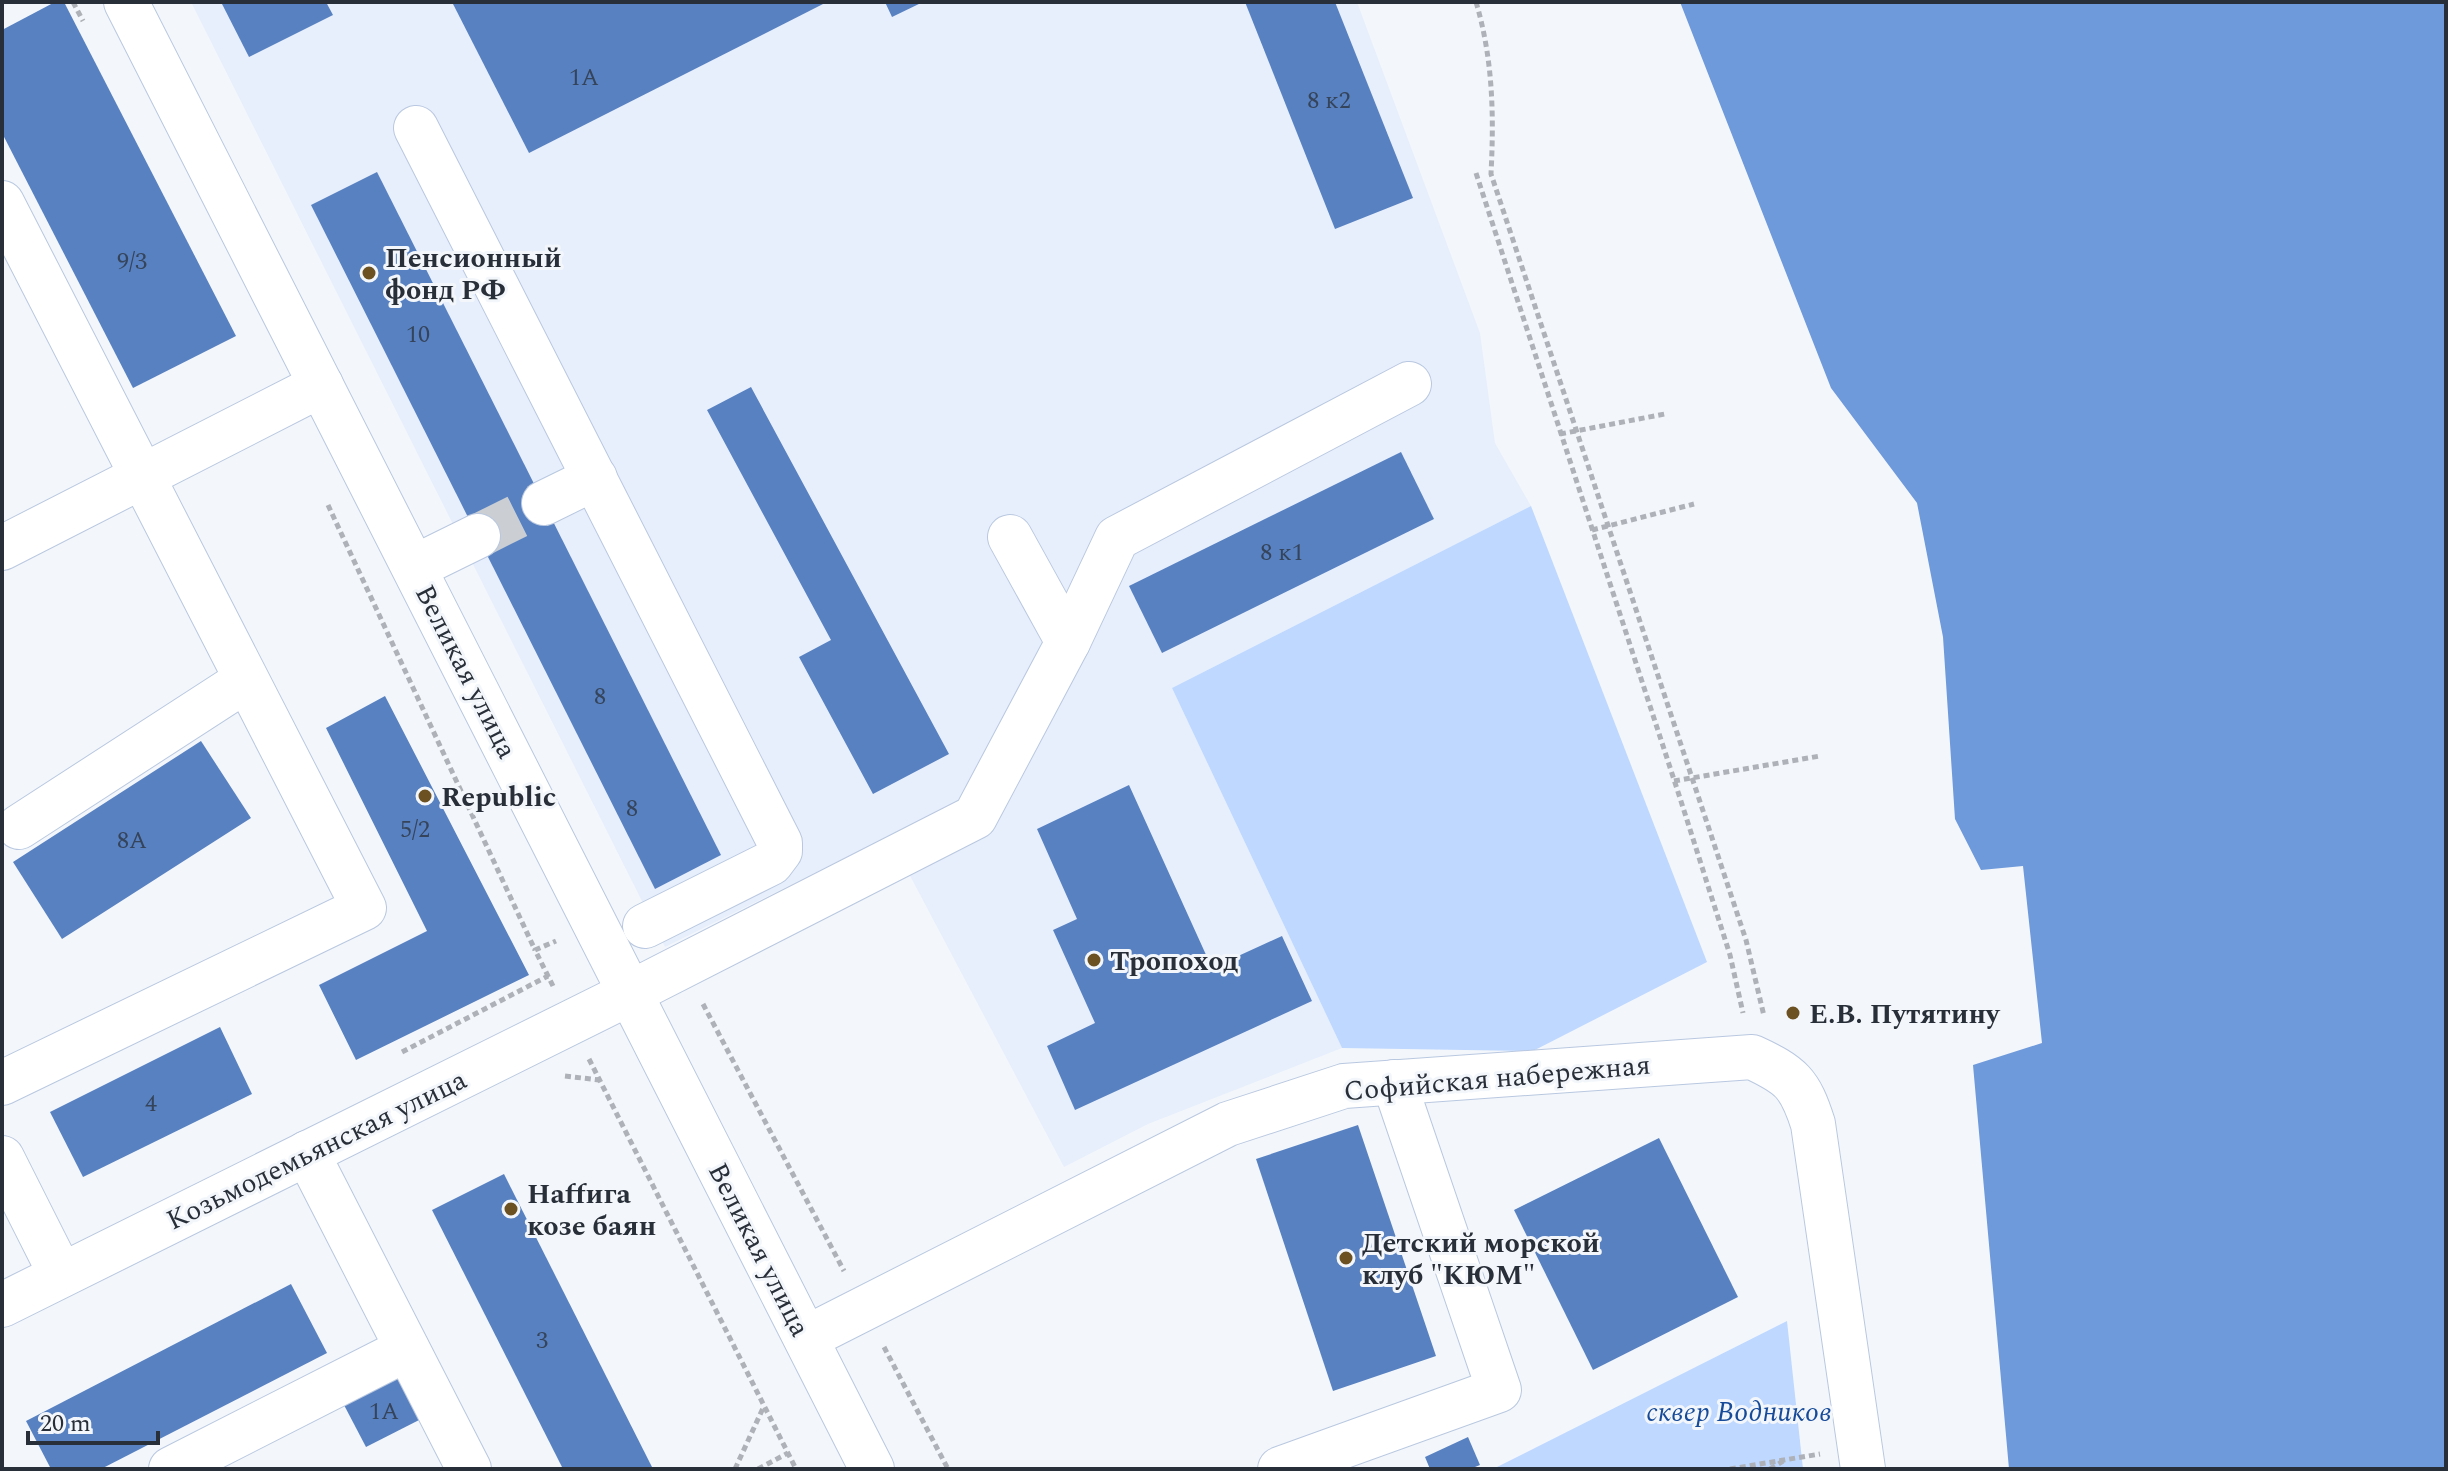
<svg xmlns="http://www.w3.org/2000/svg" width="2448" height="1471" font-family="Spectral,serif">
<rect width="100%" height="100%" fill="#f3f7fb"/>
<polygon fill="#e7effc" points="191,2 1357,2 1480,333 1495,443 1531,506 1172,688 1342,1048 1148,1124 1064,1167 889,836 665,947"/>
<g fill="#bfd8ff">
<polygon points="1531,506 1707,962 1533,1051 1342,1048 1172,688"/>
<polygon points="1787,1321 1803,1469 1493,1469"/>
</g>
<polygon fill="#6e99db" points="1680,2 2446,2 2446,1469 2009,1469 1973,1065 2042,1043 2023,866 1981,870 1955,819 1943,637 1917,503 1831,388"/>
<g fill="#5881c1">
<polygon points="55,2 64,2 236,336 133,388 2,133 2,30"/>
<polygon points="221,2 326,2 333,15 249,57"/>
<polygon points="452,2 827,2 529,153"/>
<polygon points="885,2 923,2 892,17"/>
<polygon points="1245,2 1335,2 1413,198 1335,229"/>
<polygon points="377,172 721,855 655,889 311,205"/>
<polygon points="751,387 949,754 873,794 799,657 831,640 707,410"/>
<polygon points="1401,452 1434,519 1162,653 1129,586"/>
<polygon points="385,696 529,975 356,1060 319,985 427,931 326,728"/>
<polygon points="201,741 251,818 62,939 13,862"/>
<polygon points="1129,785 1212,968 1282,936 1312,1001 1075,1110 1047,1046 1095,1023 1053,930 1077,919 1037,829"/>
<polygon points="220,1027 252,1094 83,1177 50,1112"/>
<polygon points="1358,1125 1436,1356 1333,1391 1256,1159"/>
<polygon points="1659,1138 1738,1297 1593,1370 1514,1210"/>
<polygon points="504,1174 653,1469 563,1469 432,1210"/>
<polygon points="291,1284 327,1353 101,1469 51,1469 26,1421"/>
<polygon points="402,1375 425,1417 366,1447 344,1405"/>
<polygon points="1468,1437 1480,1465 1470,1469 1430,1469 1425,1457"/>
</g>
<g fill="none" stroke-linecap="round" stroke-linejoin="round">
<polyline stroke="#cbcfd4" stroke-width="44" stroke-dasharray="44 22" stroke-linecap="butt" points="478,536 544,503"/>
<g stroke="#b9c8e0" stroke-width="46">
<g id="minor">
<polyline points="416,128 780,843 780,851 771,863 645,926"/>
<polyline points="2,203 364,908 2,1083"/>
<polyline points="544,503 595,478"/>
<polyline points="1010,537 1068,642"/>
<polyline points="2,548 321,385"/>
<polyline points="415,567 478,536"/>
<polyline points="19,827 246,680"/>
<polyline points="307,1153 469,1469"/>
<polyline points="2,1158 61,1275"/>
<polyline points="2,1305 630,993 975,817 1068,642 1117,538 1409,384"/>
<path d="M806,1338l422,-214 116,-38 408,-29c39,18 48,26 61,67l50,345"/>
<polyline points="171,1469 407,1349"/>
<polyline points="1280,1469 1499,1390 1394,1082"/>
</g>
</g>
<g stroke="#b9c8e0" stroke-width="46">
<polyline id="major" points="126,2 872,1469"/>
</g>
<g stroke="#aeb2b8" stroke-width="5" stroke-dasharray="6 4" stroke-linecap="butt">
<polyline points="73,2 83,21"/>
<path d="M1476,2c17,57 18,113 15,172l255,766 18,76"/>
<polyline points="1476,173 1680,798 1730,955 1743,1013"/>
<polyline points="1560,434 1665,414"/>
<polyline points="328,505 535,950"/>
<polyline points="1592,530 1694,504"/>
<polyline points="1674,781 1820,756"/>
<polyline points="553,986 535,950 556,941"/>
<polyline points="703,1004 844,1271"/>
<polyline points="402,1052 548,976"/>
<polyline points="589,1059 796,1469"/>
<polyline points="565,1076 599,1080"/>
<polyline points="884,1347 948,1469"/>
<polyline points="735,1469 764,1406"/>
<polyline points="758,1469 788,1453"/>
<polyline points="1730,1469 1820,1454"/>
<polyline points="1770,1469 1783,1461"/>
</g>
<use href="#minor" stroke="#fff" stroke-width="44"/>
<use href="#major" stroke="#fff" stroke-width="44"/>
</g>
<g fill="#6c5123" stroke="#f3f7fb" stroke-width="3">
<circle cx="369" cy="273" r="8"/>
<circle cx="425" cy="796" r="8"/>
<circle cx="1094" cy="960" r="8"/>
<circle cx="1793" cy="1013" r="8"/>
<circle cx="511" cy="1209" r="8"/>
<circle cx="1346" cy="1258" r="8"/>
</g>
<g text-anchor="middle" stroke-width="6" stroke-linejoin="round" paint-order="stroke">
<g font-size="24" fill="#35445a">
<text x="584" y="85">1А</text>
<text x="1329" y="108">8 к2</text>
<text x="132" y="269">9/3</text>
<text x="418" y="342">10</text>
<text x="1282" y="560">8 к1</text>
<text x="600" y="704">8</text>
<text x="632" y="816">8</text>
<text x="415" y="837">5/2</text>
<text x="132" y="848">8А</text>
<text x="151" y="1111">4</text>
<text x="542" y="1348">3</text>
<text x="384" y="1419">1А</text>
</g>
<g font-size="28" font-weight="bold" fill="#292f38" stroke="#f3f7fb" text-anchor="start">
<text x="385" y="267">Пенсионный<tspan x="385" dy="32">фонд РФ</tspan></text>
<text x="441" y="806">Republic</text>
<text x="1110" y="970">Тропоход</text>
<text x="1809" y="1023">Е.В. Путятину</text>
<text x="527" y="1203">Наffига<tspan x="527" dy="32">козе баян</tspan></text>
<text x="1362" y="1252">Детский морской<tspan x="1362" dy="32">клуб "КЮМ"</tspan></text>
</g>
<g font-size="28" fill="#292f38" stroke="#f3f7fb">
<text transform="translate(467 671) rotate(63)" y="10">Великая улица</text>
<text transform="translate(1497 1077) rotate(-5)" y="10">Софийская набережная</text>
<text transform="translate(316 1149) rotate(-26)" y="10">Козьмодемьянская улица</text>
<text transform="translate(760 1249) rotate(63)" y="10">Великая улица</text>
</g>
<g font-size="28" font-style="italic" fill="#174b99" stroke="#f3f7fb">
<text x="1739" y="1421">сквер Водников</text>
</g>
</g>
<rect width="2448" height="1471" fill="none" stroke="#292f38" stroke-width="8"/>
<path d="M28 1431v12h130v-12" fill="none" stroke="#292f38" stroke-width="4"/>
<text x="40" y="1431" font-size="24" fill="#292f38" stroke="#f3f7fb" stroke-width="6" paint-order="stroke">20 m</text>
</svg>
